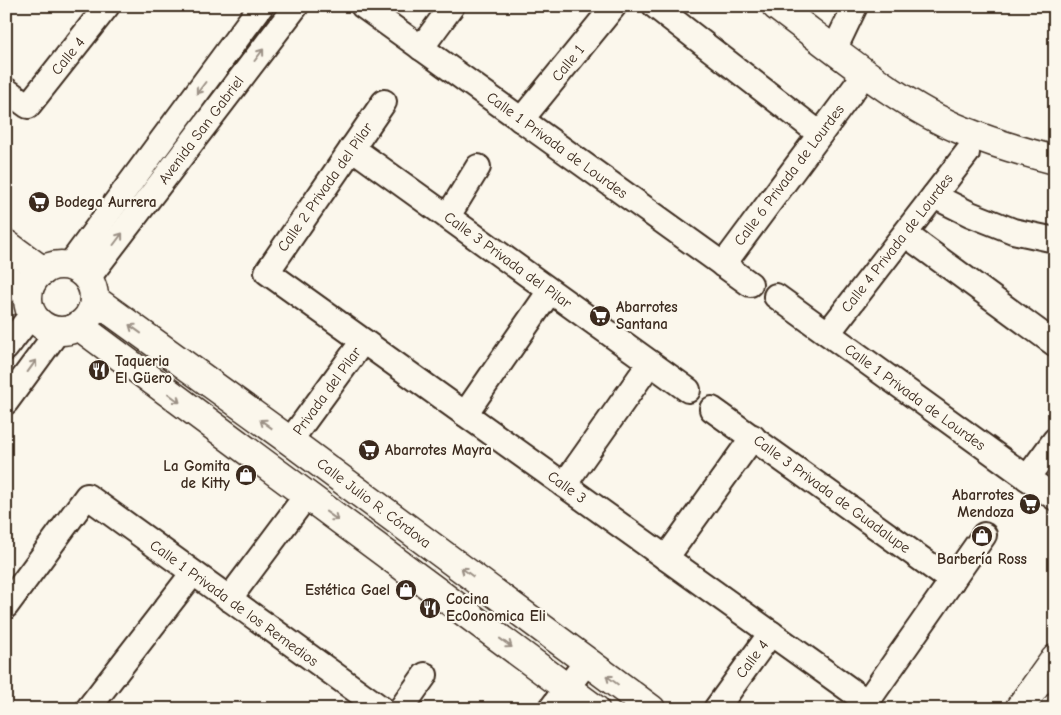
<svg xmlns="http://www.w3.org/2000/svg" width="1061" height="715" font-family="'Comic Neue',sans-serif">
<rect width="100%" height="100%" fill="#fbf7ec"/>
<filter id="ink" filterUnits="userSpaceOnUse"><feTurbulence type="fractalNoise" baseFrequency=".02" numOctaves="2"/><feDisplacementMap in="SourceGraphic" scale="10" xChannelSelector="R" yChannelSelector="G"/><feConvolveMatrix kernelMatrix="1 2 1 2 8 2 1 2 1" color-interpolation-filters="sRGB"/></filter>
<g filter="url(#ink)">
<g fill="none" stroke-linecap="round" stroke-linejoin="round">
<g stroke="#3b2a1e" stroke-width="28">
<g id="minor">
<polyline points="363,6 750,284"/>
<polyline points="655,6 820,134"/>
<polyline points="421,48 452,6"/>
<polyline points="834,50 855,6"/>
<polyline points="6,90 28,106 107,6"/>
<polyline points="384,102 267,272 867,702 984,535"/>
<polyline points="521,120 614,6"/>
<polyline points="352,148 688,390"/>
<polyline points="934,196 970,214 1013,231 1055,240"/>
<polyline points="448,216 478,167"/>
<polyline points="905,234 1055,344"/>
<polyline points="723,265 856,86"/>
<polyline points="69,266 261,6"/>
<polyline points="88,278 296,6"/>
<polyline points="776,296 1055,498"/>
<polyline points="828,333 967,153"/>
<polyline points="6,348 32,314"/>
<polyline points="6,402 58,331"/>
<polyline points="712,409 952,581"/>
<polyline points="465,414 550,291"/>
<polyline points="290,441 363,341"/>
<polyline points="1027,478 1055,440"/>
<polyline points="564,485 650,363"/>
<polyline points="666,558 753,437"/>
<polyline points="229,599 306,496"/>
<polyline points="6,606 87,496 382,709"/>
<polyline points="88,709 193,573"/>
<polyline points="401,709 425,675"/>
<polyline points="551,709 587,661"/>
<polyline points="716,709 771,633"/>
</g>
</g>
<g stroke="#3b2a1e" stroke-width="31">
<g id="tertiary">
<path d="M776,6c57,42 123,99 188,125 29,12 60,21 91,29"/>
<polyline points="6,244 43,271"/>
<circle cx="61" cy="298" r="33"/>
<polyline points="6,278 28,293"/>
<polyline points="94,299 290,441 651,709"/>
<polyline points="79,326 595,709"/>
<polyline points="1019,709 1055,659"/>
<polyline points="1054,709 1055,708"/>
</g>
</g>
<use href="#minor" stroke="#fbf7ec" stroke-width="24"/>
<use href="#tertiary" stroke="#fbf7ec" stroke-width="28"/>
</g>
<defs><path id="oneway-shaft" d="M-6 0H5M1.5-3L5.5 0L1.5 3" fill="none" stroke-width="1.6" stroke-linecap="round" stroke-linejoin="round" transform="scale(1.25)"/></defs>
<g stroke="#9b9085">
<use href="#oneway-shaft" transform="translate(259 55) rotate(-53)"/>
<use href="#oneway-shaft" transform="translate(201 88) rotate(127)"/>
<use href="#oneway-shaft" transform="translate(118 239) rotate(-53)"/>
<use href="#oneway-shaft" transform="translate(135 329) rotate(-144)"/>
<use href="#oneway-shaft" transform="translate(32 366) rotate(-54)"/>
<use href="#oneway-shaft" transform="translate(174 398) rotate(37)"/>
<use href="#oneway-shaft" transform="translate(266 424) rotate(-144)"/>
<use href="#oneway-shaft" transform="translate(332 516) rotate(36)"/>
<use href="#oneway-shaft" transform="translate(467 572) rotate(-143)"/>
<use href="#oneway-shaft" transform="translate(506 643) rotate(36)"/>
<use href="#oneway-shaft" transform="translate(612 680) rotate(-143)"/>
</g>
</g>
<defs>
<g id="supermarket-disc" transform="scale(1.125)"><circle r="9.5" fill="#3b2a1e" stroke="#fbf7ec"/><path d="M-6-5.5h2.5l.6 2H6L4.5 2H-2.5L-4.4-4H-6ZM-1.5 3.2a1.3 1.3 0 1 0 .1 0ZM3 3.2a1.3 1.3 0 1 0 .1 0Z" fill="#fff"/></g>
<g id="restaurant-disc" transform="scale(1.125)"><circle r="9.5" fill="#3b2a1e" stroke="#fbf7ec"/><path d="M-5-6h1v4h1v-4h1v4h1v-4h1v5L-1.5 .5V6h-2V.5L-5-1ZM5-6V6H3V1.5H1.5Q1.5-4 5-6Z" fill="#fff"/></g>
<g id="shop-disc" transform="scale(1.125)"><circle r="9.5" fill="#3b2a1e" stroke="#fbf7ec"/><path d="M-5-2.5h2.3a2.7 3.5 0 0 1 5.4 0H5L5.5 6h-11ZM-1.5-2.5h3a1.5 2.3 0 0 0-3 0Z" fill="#fff"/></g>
</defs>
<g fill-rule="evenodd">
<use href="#supermarket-disc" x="39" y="202"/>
<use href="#supermarket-disc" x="600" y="316"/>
<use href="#restaurant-disc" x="99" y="370"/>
<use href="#supermarket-disc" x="369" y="450"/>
<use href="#shop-disc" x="246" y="475"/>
<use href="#supermarket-disc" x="1030" y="504"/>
<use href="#shop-disc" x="982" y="536"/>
<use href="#shop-disc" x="406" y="590"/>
<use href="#restaurant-disc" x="430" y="608"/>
</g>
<g text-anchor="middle" stroke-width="4.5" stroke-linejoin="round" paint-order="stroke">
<g font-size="15" fill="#3b2a1e" stroke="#fbf7ec">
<text transform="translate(68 56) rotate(-51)" y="5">Calle 4</text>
<text transform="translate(568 63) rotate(-51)" y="5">Calle 1</text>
<text transform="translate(201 130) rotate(-53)" y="5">Avenida San Gabriel</text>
<text transform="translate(557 145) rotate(36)" y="5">Calle 1 Privada de Lourdes</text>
<text transform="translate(789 175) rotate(-53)" y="5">Calle 6 Privada de Lourdes</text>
<text transform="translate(325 187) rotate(-55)" y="5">Calle 2 Privada del Pilar</text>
<text transform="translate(897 243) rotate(-52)" y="5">Calle 4 Privada de Lourdes</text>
<text transform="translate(508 260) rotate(36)" y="5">Calle 3 Privada del Pilar</text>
<text transform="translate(327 391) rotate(-54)" y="5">Privada del Pilar</text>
<text transform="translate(915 397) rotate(36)" y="5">Calle 1 Privada de Lourdes</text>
<text transform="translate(567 487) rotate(36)" y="5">Calle 3</text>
<text transform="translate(832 494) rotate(36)" y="5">Calle 3 Privada de Guadalupe</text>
<text transform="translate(374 503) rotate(37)" y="5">Calle Julio R. Córdova</text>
<text transform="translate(234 603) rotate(36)" y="5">Calle 1 Privada de los Remedios</text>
<text transform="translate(752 659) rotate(-53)" y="5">Calle 4</text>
</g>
<g font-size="15" font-weight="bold" fill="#3b2a1e" stroke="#fbf7ec" text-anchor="start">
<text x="55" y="207">Bodega Aurrera</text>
<text x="616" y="312">Abarrotes<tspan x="616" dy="17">Santana</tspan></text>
<text x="115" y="366">Taqueria<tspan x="115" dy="17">El Güero</tspan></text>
<text x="385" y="455">Abarrotes Mayra</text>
<text x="230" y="471" text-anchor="end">La Gomita<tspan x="230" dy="17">de Kitty</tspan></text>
<text x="1014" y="500" text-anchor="end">Abarrotes<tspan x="1014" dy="17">Mendoza</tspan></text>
<text x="982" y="564" text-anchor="middle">Barbería Ross</text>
<text x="390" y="595" text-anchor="end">Estética Gael</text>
<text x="446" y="604">Cocina<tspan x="446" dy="17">Ec0onomica Eli</tspan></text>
</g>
</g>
<rect width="1061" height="715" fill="none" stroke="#fbf7ec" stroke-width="25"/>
<rect x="12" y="12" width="1036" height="690" fill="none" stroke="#3b2a1e" stroke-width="2" filter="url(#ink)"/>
</svg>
